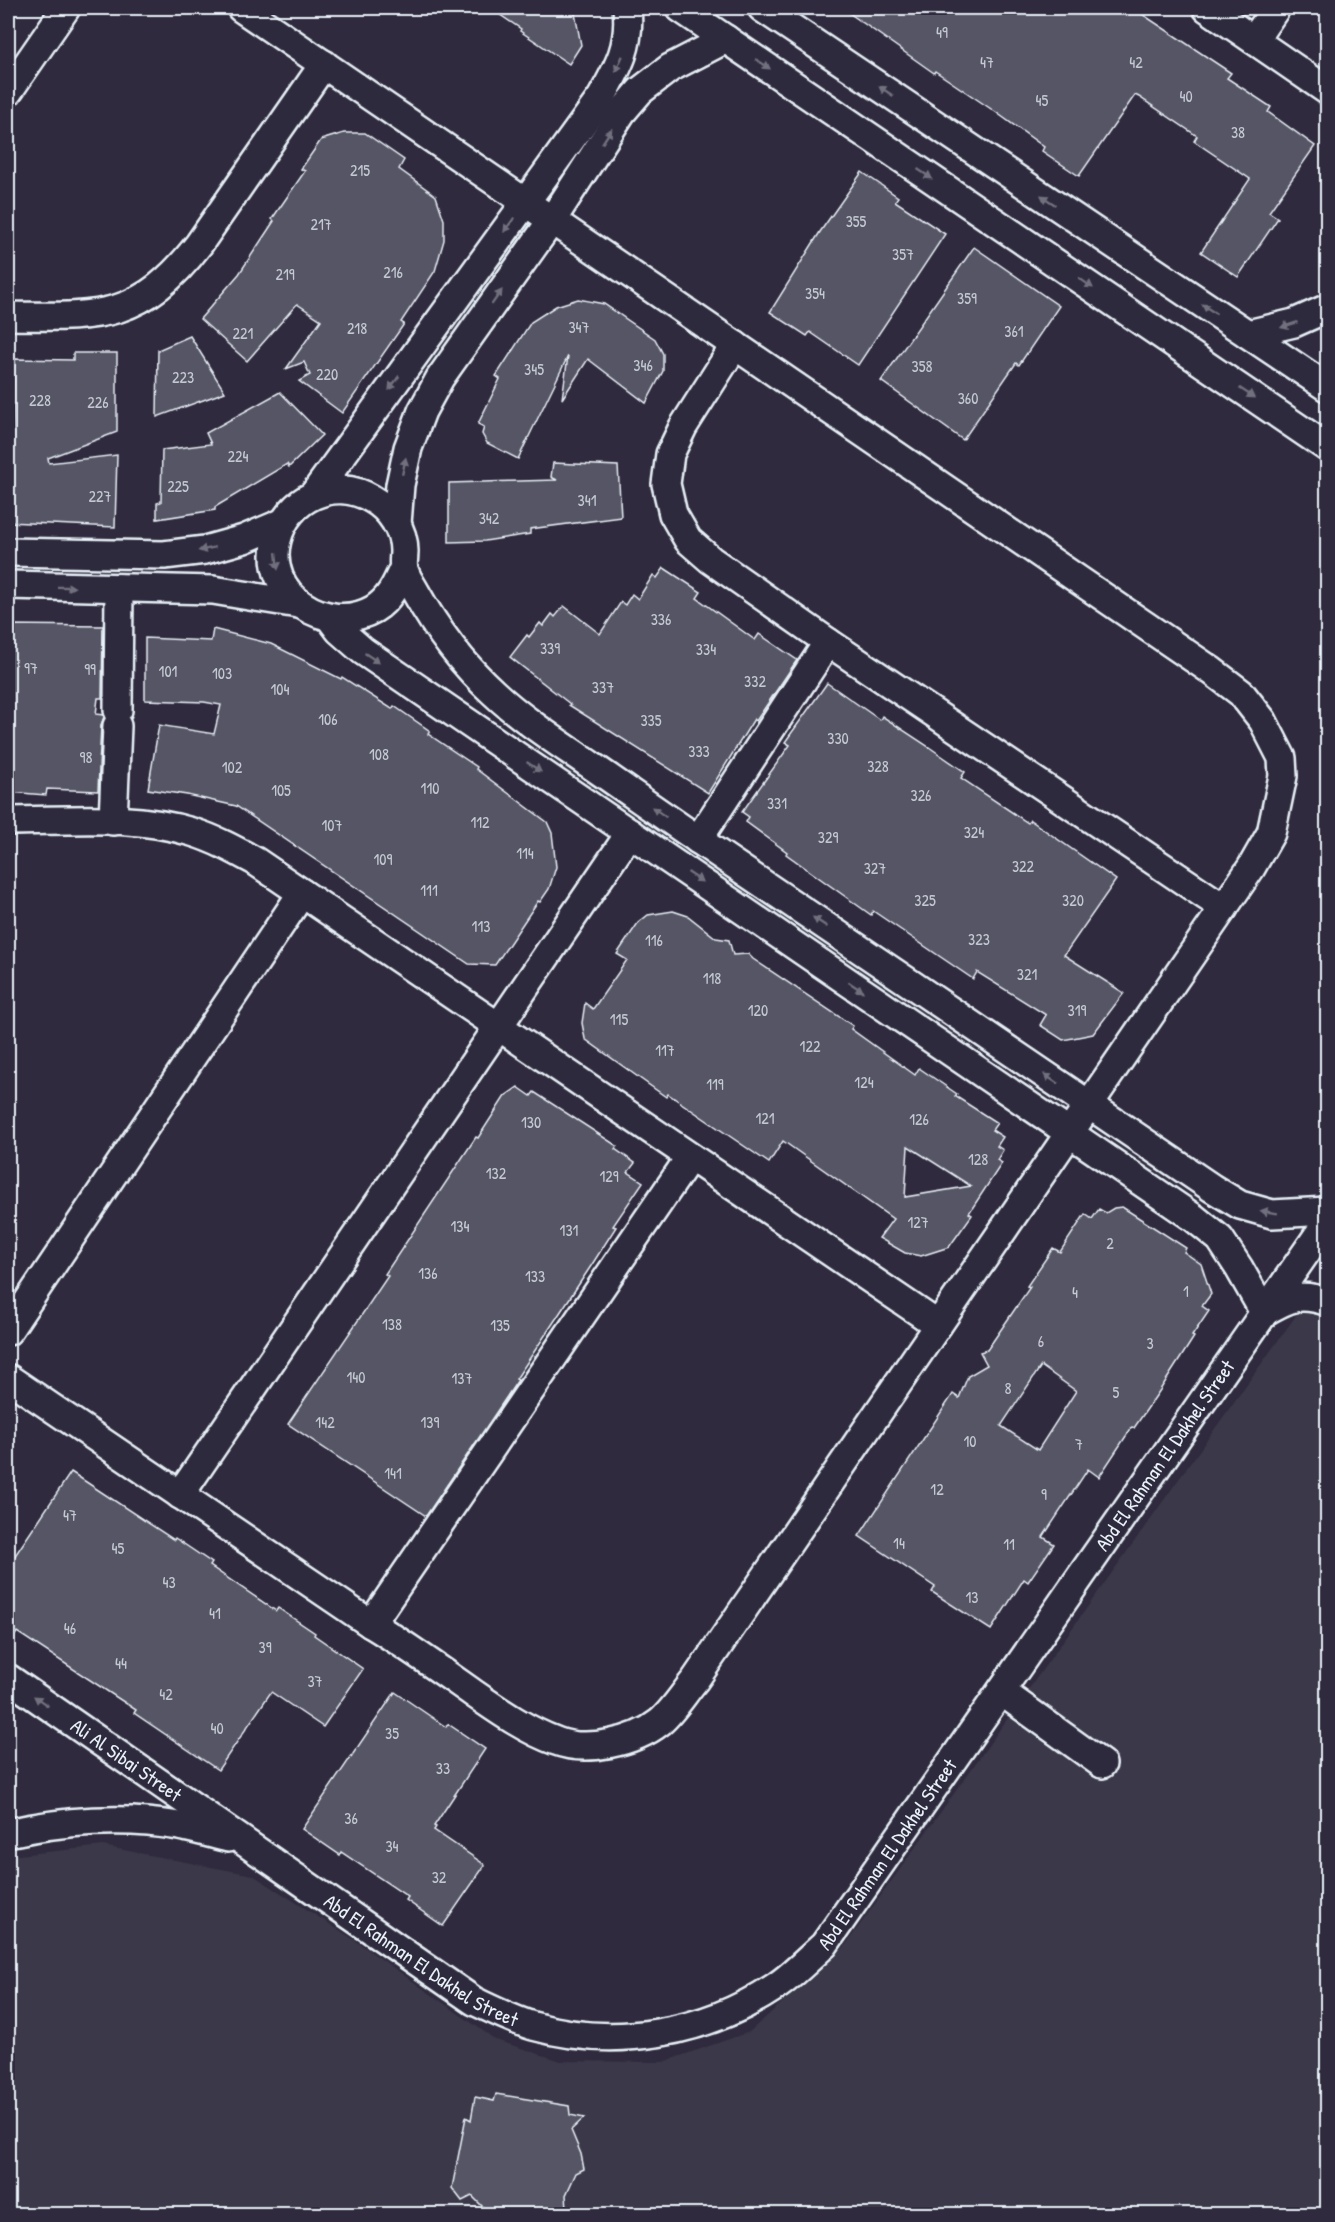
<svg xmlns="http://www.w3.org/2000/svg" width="1335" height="2222" font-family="'Patrick Hand',sans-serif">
<rect width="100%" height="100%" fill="#2f2a3d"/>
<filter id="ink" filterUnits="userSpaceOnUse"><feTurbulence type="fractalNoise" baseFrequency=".0167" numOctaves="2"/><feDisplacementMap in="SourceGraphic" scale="12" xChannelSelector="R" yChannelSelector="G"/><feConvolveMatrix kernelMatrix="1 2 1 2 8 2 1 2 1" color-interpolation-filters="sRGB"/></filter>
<g filter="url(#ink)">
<polygon fill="#3b3749" points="1327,1272 1327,2214 8,2214 8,1856 103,1846 253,1875 350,1937 496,2040 561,2061 663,2062 749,2032 844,1947"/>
<g fill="#575565" stroke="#e8f1f8" stroke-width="1.5" fill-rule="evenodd">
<polygon points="490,8 574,8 581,45 569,64 520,31 521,29"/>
<polygon points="842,8 1133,8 1231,73 1227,78 1271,107 1268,112 1315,146 1269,212 1278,218 1238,277 1201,252 1250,179 1194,141 1197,136 1139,97 1135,95 1079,176 1042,151 1044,147 997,113 935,71 934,73"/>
<polygon points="344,133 365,133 404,160 399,169 436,196 444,220 444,240 435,271 401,322 404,324 342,413 299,381 310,375 304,362 286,369 321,320 297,304 247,361 200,319 239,274 274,221 272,219 305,171 301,169 321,140"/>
<polygon points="862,172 898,197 895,201 945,234 858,365 810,332 807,336 770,312 820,232"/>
<polygon points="974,247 1059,306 1019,365 1016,363 963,440 881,381"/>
<polygon points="578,299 604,304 655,339 663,354 663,371 646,403 588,359 562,399 568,356 518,459 487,443 482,434 484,427 478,424 500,379 496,376 531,322 556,306"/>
<polygon points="190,336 225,392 157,417 158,350"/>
<polygon points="73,353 117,353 117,432 48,458 49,463 117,455 115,527 8,522 8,454 12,454 14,359 73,360"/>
<polygon points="280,392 322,435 289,467 287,464 215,507 215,510 157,519 157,503 161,502 162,450 211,444 206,433"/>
<polygon points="553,463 618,466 621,517 530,529 530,534 485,541 449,542 449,483 557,480 551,477"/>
<polygon points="664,568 701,592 697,598 755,640 759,634 797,660 756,721 754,719 708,793 569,705 570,704 510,657 527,635 529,637 540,623 543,626 552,614 555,617 564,606 600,634 621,602 625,605 632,594 638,599 653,575 657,578"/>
<polygon points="8,625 103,626 102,698 98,698 96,714 104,715 104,717 101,725 98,791 47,789 46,795 8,792"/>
<polygon points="213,629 271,644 341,679 342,677 392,709 394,706 430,731 428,734 477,767 476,769 547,822 552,833 556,867 549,889 540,902 538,901 495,965 469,964 236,806 187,795 148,789 159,725 214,734 221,705 204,702 145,700 145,638 211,641"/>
<polygon points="827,683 880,720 882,716 929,747 965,772 961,778 1028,823 1030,820 1116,880 1064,955 1124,993 1093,1034 1063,1040 1040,1025 1046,1015 977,972 973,979 873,911 871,915 786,854 787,852 746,822 749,817 742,812 790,745 785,742"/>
<path d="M673,911l15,5 28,22 13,2 4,15 15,-1 5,5 100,67 -2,3 64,46 4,-7 38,26 -2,2 42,27 -5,7 11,7 -6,9 6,4 -6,10 5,3 -33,50 3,2 -23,32 -28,9 -16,-3 -26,-15 14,-19 -110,-78 -14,22 -101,-69 -2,3 -81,-58 -3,-16 3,-20 8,6 34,-49 -10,-6 21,-31 10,-8zM908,1146l63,40 -66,11z"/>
<polygon points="518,1087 531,1096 534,1092 617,1146 615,1149 635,1163 628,1172 643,1182 613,1226 616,1227 591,1266 516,1379 518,1380 426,1516 288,1424 388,1276 385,1274 476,1137 478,1138 505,1096"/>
<path d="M1122,1207l64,41 -2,4 17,12 10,30 -9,12 7,5 -17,25 2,1 -34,53 -26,38 -2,-1 -33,50 -11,-8 -45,68 11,7 -26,38 -4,-3 -33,51 -59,-38 3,-5 -76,-51 94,-142 6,4 9,-22 19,-11 -7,-13 7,-2 43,-63 -3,-1 26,-38 7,4 25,-38 7,5 7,-10 7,4 8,-5zM1041,1366l35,25 -38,59 -37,-24z"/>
<polygon points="71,1472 174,1540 175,1538 212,1563 210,1566 276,1611 278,1608 315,1633 314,1635 363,1669 323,1727 271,1692 218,1770 134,1713 136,1710 17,1632 8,1647 8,1566"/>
<polygon points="395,1692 446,1727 448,1724 485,1749 434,1826 436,1827 434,1830 485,1865 443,1926 406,1900 408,1897 341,1852 340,1855 302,1829"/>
<polygon points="496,2094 569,2106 570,2115 584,2118 571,2130 581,2154 584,2169 576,2173 566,2195 567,2208 524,2214 490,2214 472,2196 462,2201 452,2188 466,2117 471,2120 475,2097 494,2101"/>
</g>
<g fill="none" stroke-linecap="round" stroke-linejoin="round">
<g stroke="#e8f1f8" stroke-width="32">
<g id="minor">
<polyline points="680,8 1328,448"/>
<polyline points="762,8 1328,388"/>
<polyline points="1207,8 1328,91"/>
<polyline points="1254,40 1276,8"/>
<polyline points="8,92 66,8"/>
<path d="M8,316c90,1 132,5 191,-72l125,-180"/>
<polyline points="1248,334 1294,323 1328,308"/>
<polyline points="735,345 683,427 670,454 666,484 673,514 688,540 711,560 828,642 1224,908"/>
<path d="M314,494l287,-396c18,-32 30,-53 26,-90"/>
<polyline points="397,524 400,485 408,448 422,411 440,378 552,220 622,112 640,91 670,68 726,39"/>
<polyline points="8,552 164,555 205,550 244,539 282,523"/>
<path d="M403,569c-7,16 -14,31 -29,40 -47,27 -111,-14 -97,-69 10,-42 57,-64 95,-41 18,10 32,31 32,52 0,7 -2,15 1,21 2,7 7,13 10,19 21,38 47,73 79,102 30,28 65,50 98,73 52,36 103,72 155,107 155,105 310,209 465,315l28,17 32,9 56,-3"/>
<polyline points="8,585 213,590 298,604"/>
<path d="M330,618l9,12 24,21 831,567 26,21 19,29 25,44c24,-14 35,-20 64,-10"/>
<polyline points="118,710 119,588"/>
<path d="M8,821c60,0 126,-7 184,11 23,7 43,18 63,29l683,464"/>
<polyline points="113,821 117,726"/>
<polyline points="698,840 828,642"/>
<polyline points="8,1331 302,893"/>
<path d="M8,1378l363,246c35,21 68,45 102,69 26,18 53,37 83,48 30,12 79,1 104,-19 13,-11 24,-29 35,-42l556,-812 20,-35 12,-57 -1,-18 -19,-37 -22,-28 -29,-22 -971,-663"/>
<polyline points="180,1495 630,833"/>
<polyline points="371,1624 690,1157"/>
<path id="s1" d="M8,1678l466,323c19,9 39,19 59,25 82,23 171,8 242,-39 17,-11 33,-28 49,-42l504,-724"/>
<polyline points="1002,1692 1102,1764"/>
<path d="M8,1833c53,-12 116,-17 171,-7 16,3 33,8 49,12"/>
</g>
</g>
<use href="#minor" stroke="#2f2a3d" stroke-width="27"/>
</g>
<defs><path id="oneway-solid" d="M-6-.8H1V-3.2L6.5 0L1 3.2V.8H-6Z" transform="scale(1.5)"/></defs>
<g fill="#70707e">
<use href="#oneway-solid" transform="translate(619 64) rotate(114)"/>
<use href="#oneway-solid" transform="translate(763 64) rotate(34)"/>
<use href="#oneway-solid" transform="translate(886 91) rotate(-146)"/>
<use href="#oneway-solid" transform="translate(607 136) rotate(-57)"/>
<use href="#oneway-solid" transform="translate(925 174) rotate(34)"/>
<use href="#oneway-solid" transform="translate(1048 200) rotate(-146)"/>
<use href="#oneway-solid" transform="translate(509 225) rotate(126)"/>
<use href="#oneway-solid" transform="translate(1086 283) rotate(35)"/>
<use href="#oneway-solid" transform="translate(497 297) rotate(-55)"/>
<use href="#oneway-solid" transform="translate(1209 309) rotate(-146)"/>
<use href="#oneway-solid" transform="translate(1289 325) rotate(162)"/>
<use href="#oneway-solid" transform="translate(394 383) rotate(126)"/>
<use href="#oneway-solid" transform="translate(1247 393) rotate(34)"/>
<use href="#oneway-solid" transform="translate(404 466) rotate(-78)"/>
<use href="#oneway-solid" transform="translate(207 549) rotate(168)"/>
<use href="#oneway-solid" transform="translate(277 561) rotate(84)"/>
<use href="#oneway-solid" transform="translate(66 587) rotate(1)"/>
<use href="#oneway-solid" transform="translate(372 658) rotate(34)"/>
<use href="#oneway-solid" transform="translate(534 767) rotate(34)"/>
<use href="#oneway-solid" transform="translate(659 812) rotate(-145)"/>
<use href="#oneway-solid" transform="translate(695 877) rotate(34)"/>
<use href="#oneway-solid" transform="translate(820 922) rotate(-146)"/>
<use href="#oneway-solid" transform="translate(856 987) rotate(34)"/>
<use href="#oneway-solid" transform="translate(1051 1079) rotate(-146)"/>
<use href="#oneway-solid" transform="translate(1269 1212) rotate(-171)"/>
<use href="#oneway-solid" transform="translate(41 1701) rotate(-145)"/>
</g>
</g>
<g text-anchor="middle" stroke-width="4.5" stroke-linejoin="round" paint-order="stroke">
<g font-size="16" fill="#c4cad3">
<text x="942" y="38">49</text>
<text x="987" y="68">47</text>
<text x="1136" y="68">42</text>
<text x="1186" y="102">40</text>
<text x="1042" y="106">45</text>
<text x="1238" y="138">38</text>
<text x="360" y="176">215</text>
<text x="856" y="227">355</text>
<text x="321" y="230">217</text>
<text x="903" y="260">357</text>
<text x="393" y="278">216</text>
<text x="285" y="280">219</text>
<text x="815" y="299">354</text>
<text x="967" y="304">359</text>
<text x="579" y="333">347</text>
<text x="357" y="334">218</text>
<text x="1014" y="337">361</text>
<text x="243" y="339">221</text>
<text x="643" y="371">346</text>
<text x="922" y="372">358</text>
<text x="534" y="375">345</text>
<text x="327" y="380">220</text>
<text x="183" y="383">223</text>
<text x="968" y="404">360</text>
<text x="40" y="406">228</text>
<text x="98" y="408">226</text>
<text x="238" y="462">224</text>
<text x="178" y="492">225</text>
<text x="100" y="502">227</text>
<text x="587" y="506">341</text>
<text x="489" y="524">342</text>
<text x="661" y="625">336</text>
<text x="550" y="654">339</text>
<text x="706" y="655">334</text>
<text x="31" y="674">97</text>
<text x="90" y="675">99</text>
<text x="168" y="677">101</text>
<text x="222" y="679">103</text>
<text x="755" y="687">332</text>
<text x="603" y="693">337</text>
<text x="280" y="695">104</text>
<text x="328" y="725">106</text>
<text x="651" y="726">335</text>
<text x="838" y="744">330</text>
<text x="699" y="757">333</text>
<text x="379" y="760">108</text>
<text x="86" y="763">98</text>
<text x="878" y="772">328</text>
<text x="232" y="773">102</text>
<text x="430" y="794">110</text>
<text x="281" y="796">105</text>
<text x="921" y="801">326</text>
<text x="777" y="809">331</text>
<text x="480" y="828">112</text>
<text x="332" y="831">107</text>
<text x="974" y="838">324</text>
<text x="828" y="843">329</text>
<text x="525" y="859">114</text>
<text x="383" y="865">109</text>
<text x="1023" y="872">322</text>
<text x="875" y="874">327</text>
<text x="429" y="896">111</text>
<text x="925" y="906">325</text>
<text x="1073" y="906">320</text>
<text x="481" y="932">113</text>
<text x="979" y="945">323</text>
<text x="654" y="946">116</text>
<text x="1027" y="980">321</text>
<text x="712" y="984">118</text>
<text x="758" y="1016">120</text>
<text x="1077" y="1016">319</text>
<text x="619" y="1025">115</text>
<text x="810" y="1052">122</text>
<text x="665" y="1056">117</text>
<text x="864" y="1088">124</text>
<text x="715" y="1090">119</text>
<text x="765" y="1124">121</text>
<text x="919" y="1125">126</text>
<text x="531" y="1128">130</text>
<text x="978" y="1165">128</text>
<text x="496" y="1179">132</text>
<text x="609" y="1182">129</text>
<text x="918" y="1228">127</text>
<text x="460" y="1232">134</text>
<text x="569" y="1236">131</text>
<text x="1110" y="1249">2</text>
<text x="428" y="1279">136</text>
<text x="535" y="1282">133</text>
<text x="1186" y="1297">1</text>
<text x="1075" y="1298">4</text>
<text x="392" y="1330">138</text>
<text x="500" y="1331">135</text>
<text x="1041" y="1347">6</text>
<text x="1150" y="1349">3</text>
<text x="356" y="1383">140</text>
<text x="462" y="1384">137</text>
<text x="1008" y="1394">8</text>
<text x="1116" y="1398">5</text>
<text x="325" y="1428">142</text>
<text x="430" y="1428">139</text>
<text x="970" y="1447">10</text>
<text x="1079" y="1450">7</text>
<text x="393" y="1479">141</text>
<text x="937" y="1495">12</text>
<text x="1044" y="1500">9</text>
<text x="70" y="1521">47</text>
<text x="899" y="1549">14</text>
<text x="1009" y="1550">11</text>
<text x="118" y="1554">45</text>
<text x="169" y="1588">43</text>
<text x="972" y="1603">13</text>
<text x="215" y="1619">41</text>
<text x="70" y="1634">46</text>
<text x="265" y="1653">39</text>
<text x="121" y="1669">44</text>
<text x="315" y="1687">37</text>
<text x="166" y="1700">42</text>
<text x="217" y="1734">40</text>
<text x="392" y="1739">35</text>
<text x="443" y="1774">33</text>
<text x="351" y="1824">36</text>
<text x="392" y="1852">34</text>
<text x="439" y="1883">32</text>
</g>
<g font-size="20" fill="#e8f1f8" stroke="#2f2a3d">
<text dy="7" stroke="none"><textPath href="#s1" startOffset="1545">Abd El Rahman El Dakhel Street</textPath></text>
<text dy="7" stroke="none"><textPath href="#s1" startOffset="144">Ali Al Sibai Street</textPath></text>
<text dy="7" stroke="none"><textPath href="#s1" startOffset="1059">Abd El Rahman El Dakhel Street</textPath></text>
<text dy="7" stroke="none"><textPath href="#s1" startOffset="501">Abd El Rahman El Dakhel Street</textPath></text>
</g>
</g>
<rect width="1335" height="2222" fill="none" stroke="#2f2a3d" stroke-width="30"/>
<rect x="15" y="15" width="1305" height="2192" fill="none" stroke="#e8f1f8" stroke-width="2" filter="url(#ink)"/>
</svg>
